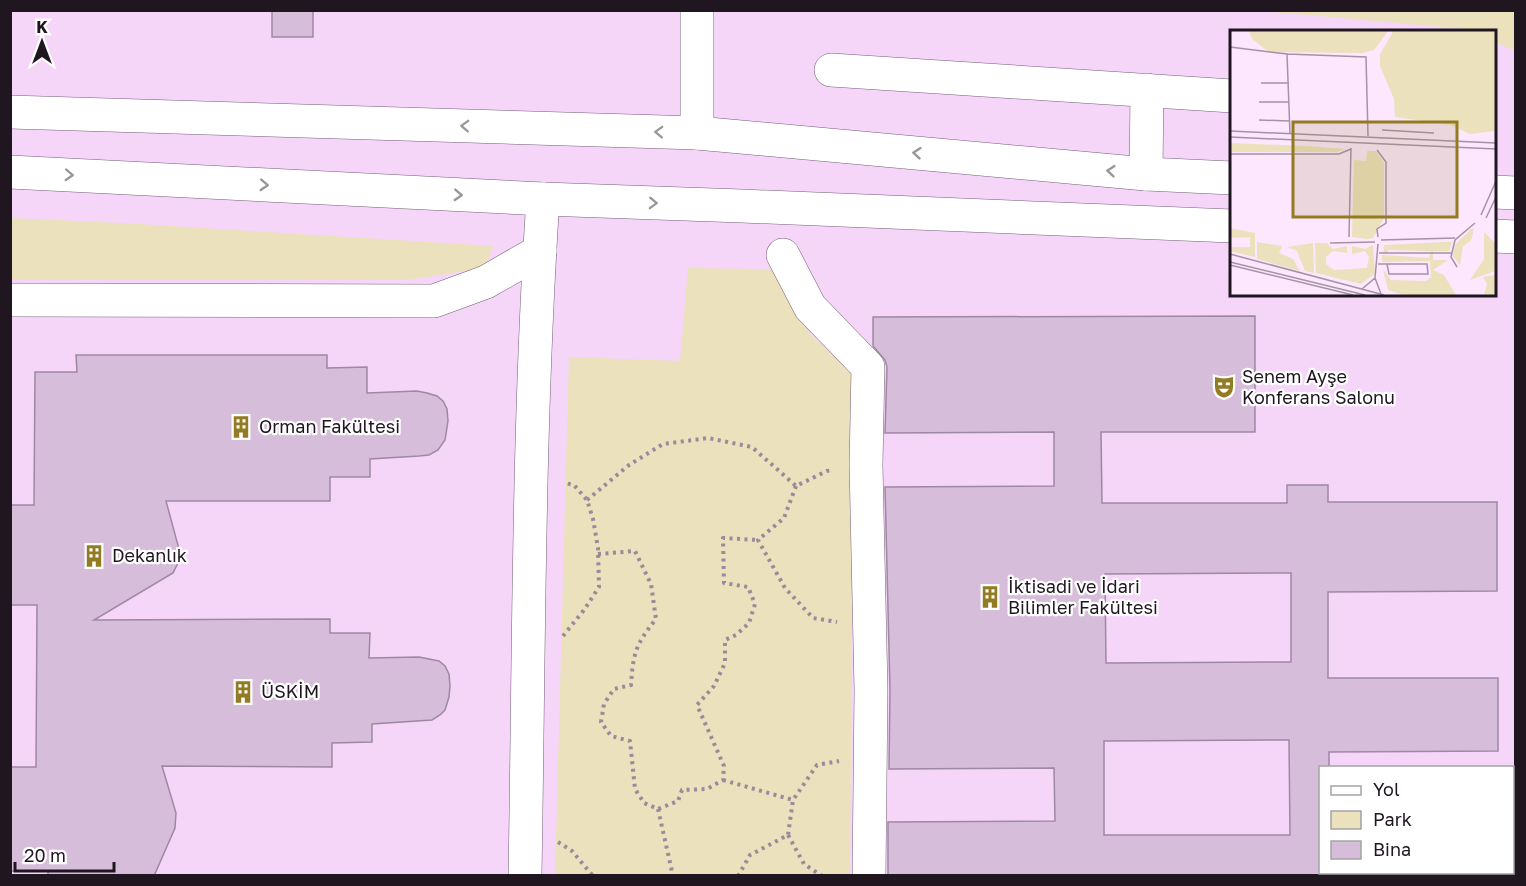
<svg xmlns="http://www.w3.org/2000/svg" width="1526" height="886" font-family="'Golos Text',sans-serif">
<rect width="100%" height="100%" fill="#fce7fe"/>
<path fill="#f5d6f9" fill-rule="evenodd" d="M11,11h1504v864h-1504zM1232,32h262v262h-262zM1320,768h192v104h-192z"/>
<g fill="#ebe1bd">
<polygon points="1262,11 1515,11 1515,51 1495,42 1494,32 1472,31 1466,29"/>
<polygon points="11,218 121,223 493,246 485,268 407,280 11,280"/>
<polygon points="688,268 774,269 810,334 854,376 850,875 555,876 569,357 680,361"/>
</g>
<g fill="#d6bdd9" stroke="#9f88a2" stroke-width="1.5" fill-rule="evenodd">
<rect x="272" y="10" width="41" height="27"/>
<path d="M1255,316v116h-154l1,71h185v-18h41v17h169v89l-169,1v86h170v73l-169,1v16h-9v108h-432v-54l167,-1 -1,-53 -165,1 1,-79 -5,-203 169,-1v-54l-169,1 2,-66 -2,-7 -12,-14v-29zM1291,573v89l-185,1 -1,-89zM1289,740l1,95h-186v-94z"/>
<polygon points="76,355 327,355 327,368 367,367 367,393 417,391 427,393 437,396 443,401 447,409 448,421 445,440 438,450 429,455 419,456 370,459 370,477 330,477 330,501 166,501 179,549 178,563 173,573 94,620 330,619 330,633 370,633 369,658 419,657 439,661 445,666 449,674 450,686 449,697 445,710 440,715 432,720 372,724 372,742 332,743 332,767 162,766 176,813 175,828 154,876 48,876 48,871 10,871 10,767 36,767 37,605 10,605 10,505 34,505 35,372 77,372"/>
</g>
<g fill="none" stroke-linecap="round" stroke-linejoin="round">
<g stroke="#745e77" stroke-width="34">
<g id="minor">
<polyline points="697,10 697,133"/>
<polyline points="831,70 1232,96"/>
<polyline points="10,112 697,133 1146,174 1232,178"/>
<polyline points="10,172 543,199 742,206 1232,226"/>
<polyline points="1146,174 1147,90"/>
<polyline points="1494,192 1516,193"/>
<polyline points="1494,236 1516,237"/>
<polyline points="783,255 810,307 868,367 866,465 871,690 869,876"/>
<polyline points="10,300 434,301 486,282 540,251"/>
<path d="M525,876c4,-226 3,-452 18,-677"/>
</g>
</g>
<g stroke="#9a8a9b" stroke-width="4" stroke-dasharray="3 4.5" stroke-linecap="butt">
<polyline points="796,486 784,518 758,540 785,588 813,618 837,622"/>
<polyline points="587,500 629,465 663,444 708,438 752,447 796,486 827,471 833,470"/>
<path d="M598,554l37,-3 16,33 5,35c-20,25 -23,34 -25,66l-17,4 -10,15 -3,18 10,14 19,5 5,48 9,14 14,6 20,-8 4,-11 25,-1 16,-9 1,-14 -27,-61 17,-19 11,-23v-23l11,-5 13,-12 6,-19 -7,-17 -24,-4 -1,-45 35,2"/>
<polyline points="563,636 584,610 599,587 598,548 593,519 587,500 574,485 565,483"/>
<polyline points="723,780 793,800"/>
<polyline points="658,809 673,876"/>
<polyline points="788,835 804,864 822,876"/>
<polyline points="558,842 572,851 593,876"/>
<polyline points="738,876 750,855 788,835 793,800 817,765 839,761"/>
</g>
<use href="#minor" stroke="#fff" stroke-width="33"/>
</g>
<defs><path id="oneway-chevron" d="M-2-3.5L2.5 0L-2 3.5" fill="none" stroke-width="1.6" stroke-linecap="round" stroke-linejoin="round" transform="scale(1.5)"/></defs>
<g stroke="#9a969b">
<use href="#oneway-chevron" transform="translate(465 126) rotate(-178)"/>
<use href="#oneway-chevron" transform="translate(659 132) rotate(-178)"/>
<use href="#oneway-chevron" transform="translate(917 153) rotate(-175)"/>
<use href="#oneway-chevron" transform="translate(1111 171) rotate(-175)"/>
<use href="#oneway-chevron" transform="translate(69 175) rotate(3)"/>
<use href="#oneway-chevron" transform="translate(264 185) rotate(3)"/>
<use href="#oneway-chevron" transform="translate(458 195) rotate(3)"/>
<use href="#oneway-chevron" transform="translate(653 203) rotate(2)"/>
</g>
<defs>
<g id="theatre-bare" transform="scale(1.8)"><path d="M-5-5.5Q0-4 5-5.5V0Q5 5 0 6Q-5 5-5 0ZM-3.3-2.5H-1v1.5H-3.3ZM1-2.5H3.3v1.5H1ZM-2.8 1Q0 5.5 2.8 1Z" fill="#927b21" stroke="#fff" stroke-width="2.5" paint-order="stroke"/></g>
<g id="building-bare" transform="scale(1.8)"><path d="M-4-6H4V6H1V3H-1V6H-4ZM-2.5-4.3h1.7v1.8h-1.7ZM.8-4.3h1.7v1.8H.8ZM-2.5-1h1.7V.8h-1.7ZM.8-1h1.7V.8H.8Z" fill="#927b21" stroke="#fff" stroke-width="2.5" paint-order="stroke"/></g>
</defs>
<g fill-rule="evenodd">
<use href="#theatre-bare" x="1224" y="387"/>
<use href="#building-bare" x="241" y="427"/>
<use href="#building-bare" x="94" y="556"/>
<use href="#building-bare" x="990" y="597"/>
<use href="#building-bare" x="243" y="692"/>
</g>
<g text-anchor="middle" stroke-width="4.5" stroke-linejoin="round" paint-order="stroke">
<g font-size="18" fill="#1f1620" stroke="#fff" text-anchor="start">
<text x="1242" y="383">Senem Ayşe<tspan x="1242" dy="21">Konferans Salonu</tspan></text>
<text x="259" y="433">Orman Fakültesi</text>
<text x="112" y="562">Dekanlık</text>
<text x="1008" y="593">İktisadi ve İdari<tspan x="1008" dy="21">Bilimler Fakültesi</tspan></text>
<text x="261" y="698">ÜSKİM</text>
</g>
</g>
<g transform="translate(1230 30)">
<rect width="266" height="266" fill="#fce7fe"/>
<path d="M19,0h140l-15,20 -12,3 -93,-1 -17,-13zM164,0h101v101l-25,3 -20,-9 -55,-8 -1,-18 -14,-33v-12zM0,113l76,3 40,3 -10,3h-106zM137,121h9l8,12v55l-11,20 -5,1 -16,-2 2,-77 12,1zM0,198l25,5v24l-25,-6v-4h20v-10l-20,1zM241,199h3l-3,12 -8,5 -3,19 -7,-9 2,-11zM254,202l11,11v28l-25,9 14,-21zM27,212l25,4 -3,7 14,6 7,12 -43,-12zM215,212h7l-3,9h-16v9h15l-15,10 11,5 12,20h-53l-15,-5 -5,-21 8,11 35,1 5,-4 -1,-16 -48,1v-7l47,3 2,-7 -43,-1 -1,4 -4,-1 1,-8zM83,213l1,30 -9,-2 -8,-20 -10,-4zM85,213h12l6,6 14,-3v7l-14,-2 -7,6v7l8,6 33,-2 2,-11 -4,-6 -13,3v-8l13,3 8,-4 2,28 -14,11 -45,-11zM265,245v20h-11l3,-11 -4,-7z" fill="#ebe1bd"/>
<path fill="none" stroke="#a493a5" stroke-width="1.5" d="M0,17l57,7 3,80M57,24l79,3 2,79M31,53h28M29,72h30M29,90l30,1M152,100l52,3M0,101l266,12M0,107l266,12M147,120l9,12v61l-9,6 1,8M0,124h109l12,-5M251,185l15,-34M256,188l10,-21M119,207l2,-89M151,210l74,-2M100,213l45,-1M149,223h73M0,224l154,41M0,232l135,33M148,234h49l1,10h-39l-2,-10M0,235l123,30M227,237l-6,-10 4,-17 20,-17M145,248l3,-34M132,259l13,-11 6,16"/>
<path fill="#927b21" fill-opacity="0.15" stroke="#927b21" stroke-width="3" d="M63,92h164v95h-164z"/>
<rect width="266" height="266" fill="none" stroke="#1f1620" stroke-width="3"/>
</g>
<rect width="1526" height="886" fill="none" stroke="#1f1620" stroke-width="24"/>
<rect x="1319" y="766" width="195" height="108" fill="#ffffff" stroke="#a5a2a6" stroke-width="1.5"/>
<rect x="1331" y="786" width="30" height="9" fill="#ffffff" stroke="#a5a2a6" stroke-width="1.5"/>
<text x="1373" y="796" font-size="18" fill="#1f1620">Yol</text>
<rect x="1331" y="811" width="30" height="18" fill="#ebe1bd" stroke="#a5a2a6" stroke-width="1.5"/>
<text x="1373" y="826" font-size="18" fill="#1f1620">Park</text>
<rect x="1331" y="841" width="30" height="18" fill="#d6bdd9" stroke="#a5a2a6" stroke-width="1.5"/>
<text x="1373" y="856" font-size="18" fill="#1f1620">Bina</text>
<g transform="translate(42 42)" stroke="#ffffff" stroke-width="4.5" paint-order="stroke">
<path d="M0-4.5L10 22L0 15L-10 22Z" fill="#1f1620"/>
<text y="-9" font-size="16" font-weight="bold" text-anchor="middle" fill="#1f1620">K</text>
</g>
<path d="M15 862v9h99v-9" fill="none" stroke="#1f1620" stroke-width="3"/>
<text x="24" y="862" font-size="18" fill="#1f1620" stroke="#ffffff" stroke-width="4.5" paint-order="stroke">20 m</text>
</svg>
